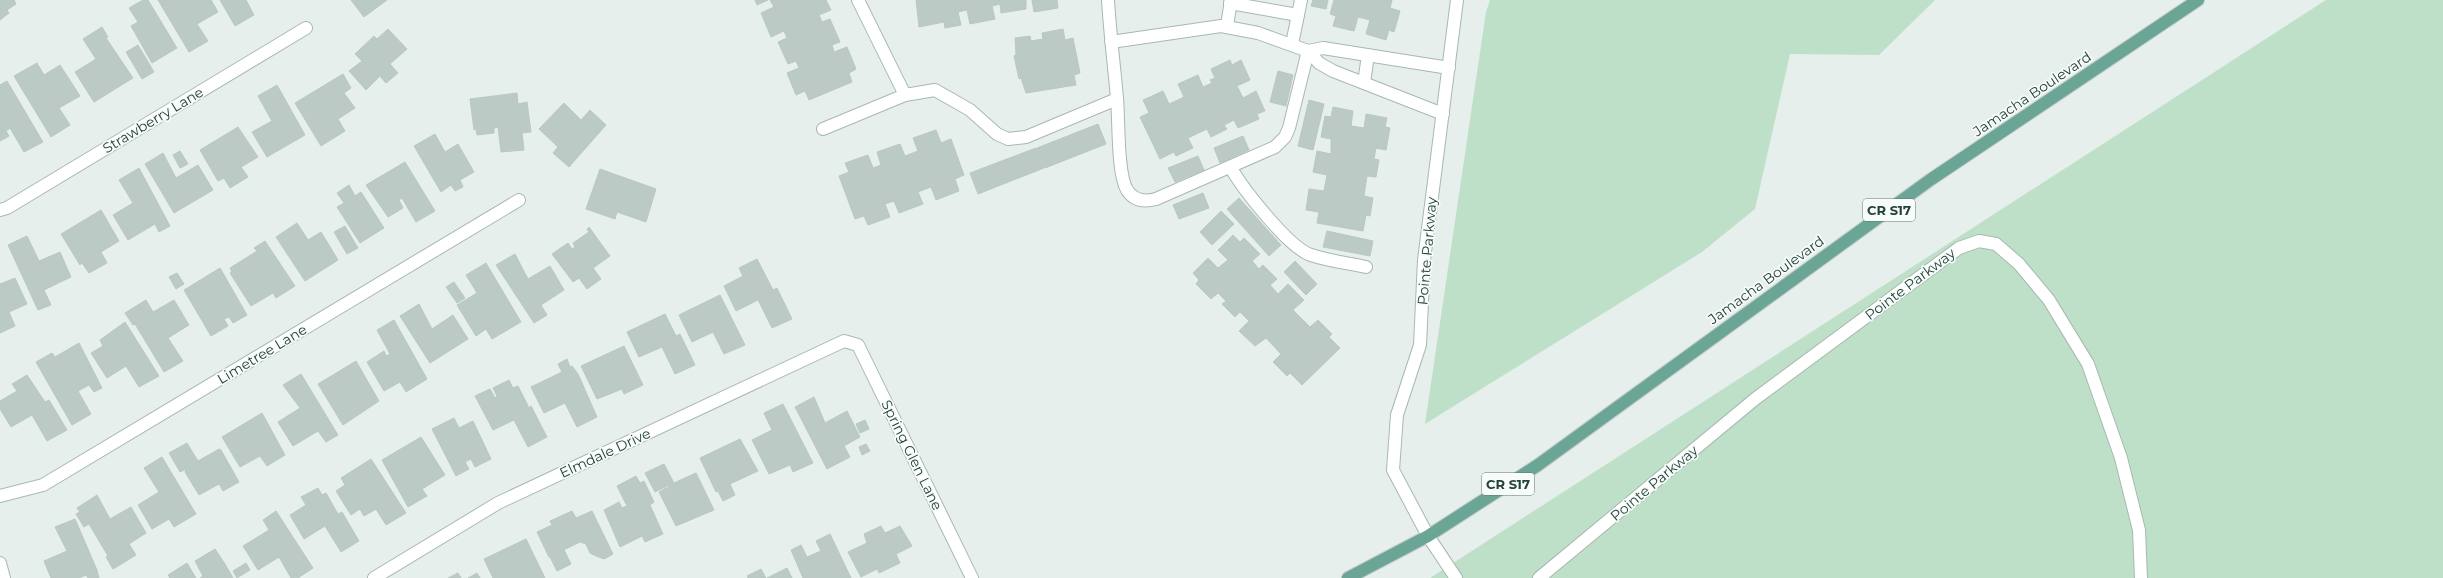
<svg xmlns="http://www.w3.org/2000/svg" width="2443" height="578" font-family="Montserrat,sans-serif">
<rect width="100%" height="100%" fill="#e6efeb"/>
<g fill="#bfe0c8">
<polygon points="1490,0 1935,0 1879,55 1790,54 1755,209 1702,252 1425,424 1486,12"/>
<polygon points="2326,0 2443,0 2443,578 1430,578"/>
</g>
<g fill="#bbcac4" stroke="#b8c9c2">
<polygon points="0,0 14,0 16,4 7,10 9,13 0,20"/>
<polygon points="143,0 148,0 177,48 152,63 131,26 138,22 129,8"/>
<polygon points="158,0 211,0 218,12 197,24 208,41 189,52"/>
<polygon points="220,0 246,0 254,15 235,26"/>
<polygon points="351,0 387,0 364,17"/>
<polygon points="755,0 768,0 757,5"/>
<polygon points="770,0 826,0 831,10 819,15 822,22 830,19 840,42 832,45 834,52 847,47 856,69 849,73 852,82 809,100 805,91 796,95 787,73 799,68 796,61 788,64 778,42 787,38 784,31 771,37 761,13 774,7"/>
<polygon points="916,0 1026,0 1026,9 1001,13 1000,4 992,6 995,19 970,24 967,10 958,12 961,25 945,28 944,22 919,27"/>
<polygon points="1032,0 1057,0 1058,8 1034,12"/>
<polygon points="1313,0 1328,0 1326,9 1311,6"/>
<polygon points="1334,0 1392,0 1390,8 1400,11 1394,32 1389,30 1386,40 1366,34 1370,20 1358,17 1354,31 1333,26 1336,16 1330,14"/>
<polygon points="102,27 108,37 106,38 133,78 94,102 75,72 96,59 83,39"/>
<polygon points="388,29 407,49 390,64 398,73 386,83 378,74 379,77 366,90 349,71 362,61 355,54 374,36 377,39"/>
<polygon points="1063,29 1065,40 1073,38 1080,73 1074,75 1076,85 1026,93 1021,78 1019,79 1014,56 1016,55 1015,38 1030,36 1031,41 1043,39 1042,33"/>
<polygon points="138,45 154,72 142,79 126,52"/>
<polygon points="1230,60 1232,65 1241,60 1250,80 1237,86 1243,98 1256,91 1265,111 1257,114 1259,119 1238,128 1234,120 1224,125 1227,129 1211,137 1207,129 1188,138 1193,148 1176,156 1174,152 1160,159 1140,117 1149,113 1143,100 1163,91 1169,104 1184,97 1178,84 1198,75 1203,87 1212,83 1210,80 1215,78 1211,69"/>
<polygon points="37,63 44,75 60,65 80,96 59,108 70,125 51,137 14,76"/>
<polygon points="1278,71 1293,75 1286,106 1270,102"/>
<polygon points="343,74 351,88 344,93 355,108 338,119 345,131 321,146 295,103"/>
<polygon points="7,81 43,142 24,152 10,128 6,131 9,136 0,141 0,85"/>
<polygon points="277,85 305,135 267,157 252,132 272,121 258,96"/>
<polygon points="517,93 518,104 527,102 531,132 522,133 524,150 501,152 498,127 494,128 494,133 477,135 476,129 474,130 470,99"/>
<polygon points="1309,100 1324,104 1313,150 1298,146"/>
<polygon points="564,103 581,120 590,110 606,125 569,167 553,153 558,147 539,129"/>
<polygon points="1333,107 1353,111 1351,126 1364,128 1366,114 1387,118 1385,127 1390,128 1386,150 1376,148 1374,159 1379,160 1376,177 1367,176 1364,196 1373,198 1370,216 1366,215 1363,231 1317,223 1319,212 1306,210 1309,189 1324,191 1327,175 1313,172 1317,151 1331,154 1331,139 1321,137 1325,116 1331,117"/>
<polygon points="1098,124 1106,144 1045,168 1037,148"/>
<polygon points="238,127 258,157 241,167 248,177 230,188 224,178 218,181 200,150"/>
<polygon points="936,130 941,143 951,139 964,175 955,179 959,191 936,200 931,187 918,192 923,204 899,213 894,201 885,204 890,217 868,225 864,216 855,219 839,176 849,172 845,163 868,155 873,168 881,165 877,152 900,144 905,156 918,151 913,138"/>
<polygon points="435,134 445,152 458,144 474,172 460,180 463,187 455,191 451,185 441,192 414,146"/>
<polygon points="1243,136 1249,150 1220,163 1214,148"/>
<polygon points="1036,148 1044,168 978,194 970,173"/>
<polygon points="180,151 188,164 180,168 173,155"/>
<polygon points="163,153 176,178 198,165 213,190 174,213 145,164"/>
<polygon points="1198,156 1204,170 1175,182 1168,168"/>
<polygon points="405,162 435,211 416,222 402,198 399,200 403,208 388,217 366,185"/>
<polygon points="139,168 170,226 159,232 155,224 128,240 113,215 133,203 119,180"/>
<polygon points="600,169 656,189 646,222 617,212 615,219 586,209"/>
<polygon points="349,185 355,196 361,192 384,228 360,243 337,207 344,203 337,193"/>
<polygon points="1203,193 1209,208 1179,219 1173,205"/>
<polygon points="1239,198 1281,245 1269,256 1227,209"/>
<polygon points="101,210 119,241 101,252 107,263 89,273 82,263 80,265 61,234"/>
<polygon points="1221,211 1234,224 1212,245 1200,232"/>
<polygon points="297,223 308,240 321,232 338,260 305,281 276,237"/>
<polygon points="345,226 358,248 347,254 334,232"/>
<polygon points="589,227 610,256 593,268 601,279 587,289 579,278 573,282 552,254 568,243 572,249 575,247 573,243 589,232 587,229"/>
<polygon points="1327,231 1373,241 1370,256 1323,247"/>
<polygon points="1233,235 1240,242 1244,238 1260,254 1252,261 1259,269 1263,265 1277,279 1270,285 1278,294 1288,284 1304,300 1293,310 1310,327 1318,320 1332,334 1329,337 1340,348 1302,385 1290,373 1287,376 1273,362 1281,354 1266,338 1255,346 1239,331 1249,321 1240,312 1235,317 1222,304 1226,301 1218,293 1211,299 1196,284 1199,280 1193,273 1208,258 1218,268 1228,260 1218,250"/>
<polygon points="27,236 39,261 60,252 71,277 44,290 51,305 38,310 8,245"/>
<polygon points="265,241 295,286 276,298 273,293 251,306 230,273 232,272 230,268 257,251 254,248"/>
<polygon points="515,254 528,279 550,266 564,290 541,305 547,315 534,323 496,265"/>
<polygon points="757,259 773,290 777,288 792,319 772,328 758,300 736,311 724,286 743,276 739,268"/>
<polygon points="1295,261 1317,284 1306,295 1284,272"/>
<polygon points="486,263 521,322 492,339 486,329 476,336 457,305 477,293 466,275"/>
<polygon points="220,268 247,315 233,323 229,317 224,319 228,326 211,336 184,290"/>
<polygon points="177,273 184,284 176,289 169,277"/>
<polygon points="15,278 27,304 9,312 15,326 0,333 0,284"/>
<polygon points="454,282 465,298 457,303 446,287"/>
<polygon points="720,295 745,345 724,354 713,332 692,342 679,315"/>
<polygon points="146,300 153,312 174,300 189,325 168,338 183,361 164,372 135,324 133,325 125,313"/>
<polygon points="419,304 432,329 453,315 468,339 430,363 400,316"/>
<polygon points="665,314 676,336 680,334 695,365 675,374 662,347 639,357 627,332"/>
<polygon points="394,320 427,379 406,392 400,382 384,391 367,362 384,351 386,356 390,354 377,330"/>
<polygon points="125,322 159,376 139,387 126,366 107,378 91,353 103,346 100,340"/>
<polygon points="79,343 102,388 94,392 89,385 78,391 91,414 72,425 36,362 52,353 55,357"/>
<polygon points="624,346 643,385 624,394 622,389 597,399 581,366"/>
<polygon points="567,359 570,367 572,366 578,374 597,417 577,427 565,403 544,413 531,387 562,372 558,364"/>
<polygon points="356,361 379,401 343,425 318,384"/>
<polygon points="301,374 338,435 326,442 318,431 293,446 278,422 300,408 283,385"/>
<polygon points="27,375 45,402 49,400 67,430 47,441 32,415 11,427 0,409 0,401 17,391 12,384"/>
<polygon points="509,380 513,388 518,386 529,408 531,406 547,437 528,447 514,420 493,430 475,396 490,389 495,398 497,396 493,388"/>
<polygon points="814,397 825,423 847,411 860,437 844,446 850,457 827,469 795,407"/>
<polygon points="783,404 813,463 793,472 790,465 769,474 752,440 772,430 764,413"/>
<polygon points="262,413 285,455 267,466 260,456 240,467 222,437"/>
<polygon points="454,418 459,428 473,421 491,459 475,467 471,459 465,462 469,469 456,476 432,429"/>
<polygon points="865,420 869,429 860,433 856,424"/>
<polygon points="421,437 445,475 422,489 427,496 408,507 382,460"/>
<polygon points="740,439 758,471 730,484 735,495 723,501 718,491 716,492 700,458"/>
<polygon points="187,443 198,461 219,449 221,450 239,482 223,491 219,484 199,495 185,472 186,469 180,472 169,453"/>
<polygon points="866,444 870,451 862,455 859,447"/>
<polygon points="162,457 196,514 174,527 169,519 152,529 138,505 159,492 144,468"/>
<polygon points="371,459 406,513 386,525 376,509 364,516 360,509 351,515 336,491 345,485 341,478"/>
<polygon points="664,464 674,483 696,473 714,510 676,526 659,492 670,486 669,485 655,492 645,473"/>
<polygon points="636,476 640,483 644,481 654,502 650,505 663,534 645,542 642,536 620,547 604,510 619,502 622,508 627,506 617,486"/>
<polygon points="318,488 322,495 326,493 338,514 342,512 359,541 341,552 325,526 304,539 290,515 306,505 301,497"/>
<polygon points="97,495 110,519 131,507 146,533 129,544 136,555 113,569 106,557 108,556 89,524 84,527 76,514 80,512 77,508"/>
<polygon points="276,511 313,568 298,578 291,578 279,557 258,570 243,546 269,530 263,520"/>
<polygon points="572,511 576,518 592,511 613,554 604,559 596,556 590,553 586,544 580,542 549,557 537,532 552,525 550,521"/>
<polygon points="75,519 97,570 99,578 88,578 86,575 79,578 51,578 44,561 67,551 55,527"/>
<polygon points="881,526 885,533 900,526 912,546 896,554 900,563 879,573 877,569 861,577 848,552 867,543 864,534"/>
<polygon points="830,534 851,578 803,578 791,550 801,545 807,557 821,551 816,541"/>
<polygon points="526,539 545,578 493,578 484,559"/>
<polygon points="215,549 225,564 233,578 200,578 203,576 195,561"/>
<polygon points="564,550 571,564 557,571 550,557"/>
<polygon points="187,563 196,578 170,578 168,575"/>
<polygon points="246,563 250,570 237,578 233,571"/>
<polygon points="787,568 792,578 767,578"/>
<polygon points="761,569 766,578 748,578 747,576"/>
<polygon points="458,573 461,578 448,578"/>
<polygon points="477,573 480,578 468,578"/>
</g>
<g fill="none" stroke-linecap="round" stroke-linejoin="round">
<g stroke="#a8b8b2" stroke-width="14">
<g id="minor">
<path d="M1108,0c2,33 6,65 9,98 2,21 0,75 10,92 7,11 18,12 29,9l119,-52 10,-10 4,-9 19,-77 -50,-18 -37,-7 -110,16"/>
<polyline points="1230,3 1298,15"/>
<polyline points="1227,26 1231,0"/>
<polyline points="1292,44 1301,0"/>
<polyline points="1364,83 1368,55"/>
<polyline points="905,95 935,90 970,110 997,134 1008,139 1026,137 1117,99"/>
<polyline points="1443,114 1333,71 1319,63 1308,51 1323,48 1449,68"/>
<polyline points="823,129 905,95 858,0"/>
<path d="M1231,168c12,21 58,80 80,87 18,6 37,8 55,12"/>
<polyline points="0,210 7,208 306,28"/>
<polyline points="0,496 43,485 519,200"/>
<polyline points="0,563 4,578"/>
<polyline points="374,578 498,503 844,341 858,345 972,578"/>
<polyline points="1456,578 1428,536 1393,470 1397,415 1420,345 1424,260 1457,0"/>
<polyline points="1539,578 1755,399 1959,248 1979,241 1996,244 2019,264 2049,300 2088,364 2121,458 2139,530 2141,578"/>
</g>
</g>
<g stroke="#c2cac8" stroke-width="14">
<polyline id="major" points="1348,578 1428,536 1538,465 1930,180 2198,0"/>
</g>
<use href="#minor" stroke="#fff" stroke-width="12"/>
<use href="#major" stroke="#6aa596" stroke-width="12"/>
</g>
<g text-anchor="middle" stroke-width="3.5" stroke-linejoin="round" paint-order="stroke">
<g fill="#f7fbf9" stroke="#637a73" stroke-width="1">
<rect x="1863" y="199" width="52" height="22" rx="3"/>
<rect x="1482" y="473" width="52" height="22" rx="3"/>
</g>
<g font-size="13" font-weight="bold" fill="#24423a">
<text x="1889" y="215">CR S17</text>
<text x="1508" y="489">CR S17</text>
</g>
<g font-size="14" fill="#24423a" stroke="#f7fbf9">
<text transform="translate(2032 94) rotate(-34)" y="5">Jamacha Boulevard</text>
<text transform="translate(153 120) rotate(-31)" y="5">Strawberry Lane</text>
<text transform="translate(1427 251) rotate(-85)" y="5">Pointe Parkway</text>
<text transform="translate(1766 280) rotate(-36)" y="5">Jamacha Boulevard</text>
<text transform="translate(1910 284) rotate(-37)" y="5">Pointe Parkway</text>
<text transform="translate(262 354) rotate(-31)" y="5">Limetree Lane</text>
<text transform="translate(605 453) rotate(-25)" y="5">Elmdale Drive</text>
<text transform="translate(912 455) rotate(64)" y="5">Spring Glen Lane</text>
<text transform="translate(1654 483) rotate(-40)" y="5">Pointe Parkway</text>
</g>
</g>
</svg>
